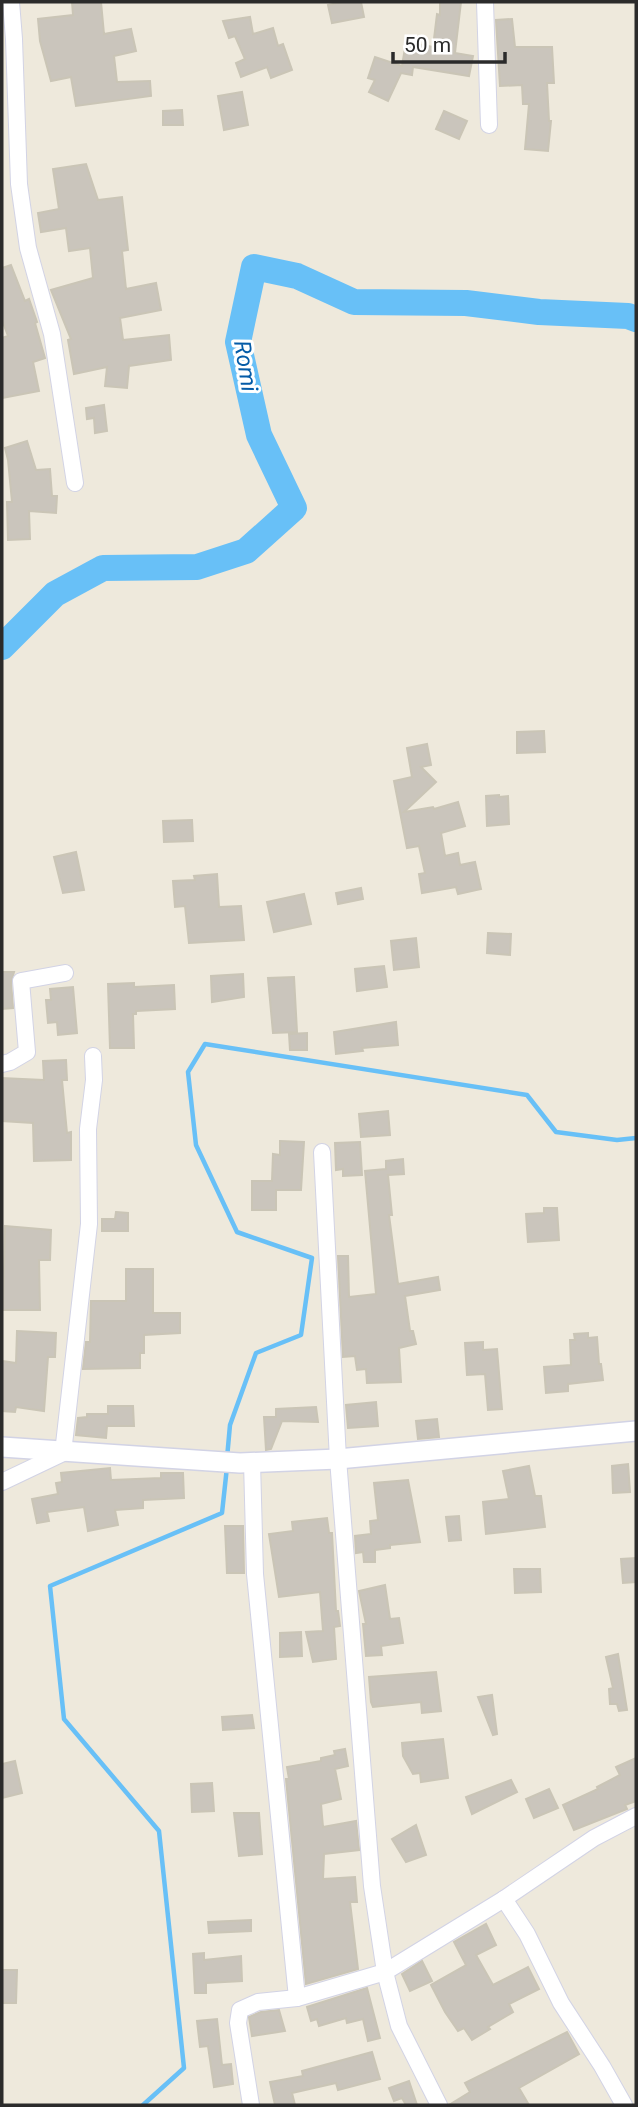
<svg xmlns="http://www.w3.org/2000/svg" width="638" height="2107" font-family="Roboto,sans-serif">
<rect width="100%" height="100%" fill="#eee9dc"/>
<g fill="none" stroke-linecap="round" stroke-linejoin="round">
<g stroke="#68c0f7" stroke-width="4.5">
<polyline points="227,1458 230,1425 256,1353 301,1335 312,1258 237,1232 196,1145 188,1072 205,1044 527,1095 556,1132 617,1140 636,1138"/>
<polyline points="143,2105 184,2068 159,1831 64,1719 50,1586 222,1513 227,1467"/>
</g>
<polyline stroke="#68c0f7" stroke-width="26" points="2,647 55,594 103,568 197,567 246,551 294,508 259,435 238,342 254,267 297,276 354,302 466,303 539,312 628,316 636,319"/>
</g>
<g fill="#cac5bc" stroke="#cac5b6" stroke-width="2">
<polygon points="72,2 101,2 104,34 131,29 136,51 114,56 117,82 150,81 151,96 76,106 71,77 51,81 40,41 38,19 73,15"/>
<polygon points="342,2 361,2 364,17 332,23 328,5"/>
<polygon points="440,2 461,2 455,53 473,56 469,76 413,67 412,75 401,73 388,101 369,92 375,80 368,78 375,57 402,66 406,42 433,47 437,14 440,15"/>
<polygon points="250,17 253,34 273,28 278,46 283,44 292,70 271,78 267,67 241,77 236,63 245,59 235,36 229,38 223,21"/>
<polygon points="512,19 515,47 552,47 554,83 547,83 549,121 551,121 548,151 525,149 529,104 523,104 522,85 500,86 496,20"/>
<polygon points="242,92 248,125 224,130 218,96"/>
<polygon points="182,110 183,125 163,125 163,111"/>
<polygon points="444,111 467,121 459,139 436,129"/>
<polygon points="86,164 98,200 122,197 128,250 122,251 126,289 156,283 161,310 120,318 123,340 169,335 171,360 129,366 127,388 105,386 107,367 74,374 68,340 71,339 51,290 93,278 90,248 69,251 66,228 41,232 38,213 59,209 53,169"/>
<polygon points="11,265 25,301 29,299 37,322 35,323 45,358 33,362 39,391 2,398 2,338 8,336 2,320 2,268"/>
<polygon points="104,405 107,431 95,433 94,418 87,419 86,408"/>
<polygon points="27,441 36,470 50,469 52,496 57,496 56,513 29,511 30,539 8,540 7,502 12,502 8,460 5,448"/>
<polygon points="544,731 545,752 517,753 517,732"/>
<polygon points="427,744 431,765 421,767 436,782 404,812 433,807 434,809 458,802 465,826 441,833 445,856 458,853 460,865 475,862 481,889 458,894 456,887 422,893 419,874 425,873 419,846 407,848 394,781 412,777 407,748"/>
<polygon points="499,795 499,797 508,796 509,824 487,826 486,796"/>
<polygon points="192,820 193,841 164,842 163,821"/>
<polygon points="76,852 84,890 63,893 54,857"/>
<polygon points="217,874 219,907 241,906 244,940 189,943 185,906 175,907 173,881 195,880 194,876"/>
<polygon points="361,888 363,899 338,904 336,893"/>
<polygon points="304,894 311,924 274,932 267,902"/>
<polygon points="488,933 511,934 510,955 487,953"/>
<polygon points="416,938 419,967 394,970 391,941"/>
<polygon points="384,966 387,987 357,991 355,969"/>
<polygon points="2,972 14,972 11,982 13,1008 2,1009"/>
<polygon points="243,974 244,997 212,1002 211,976"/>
<polygon points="294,977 297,1032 273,1033 268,978"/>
<polygon points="134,983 134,987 174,985 175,1009 136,1011 136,1014 133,1014 134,1048 110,1048 108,984"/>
<polygon points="73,987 77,1033 58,1035 57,1022 48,1023 46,1000 51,1000 50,989"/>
<polygon points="396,1022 398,1045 362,1048 363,1051 336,1054 334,1032"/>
<polygon points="307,1033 307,1050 290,1050 289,1034"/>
<polygon points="66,1060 67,1080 62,1080 67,1133 71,1132 71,1160 34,1161 33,1123 2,1121 2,1078 44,1080 43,1061"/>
<polygon points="388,1111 390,1135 361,1137 359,1114"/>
<polygon points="280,1141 304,1142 301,1190 276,1190 276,1210 252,1210 252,1181 272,1181 273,1154 280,1155"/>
<polygon points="360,1142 362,1175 343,1176 343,1169 336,1170 335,1143"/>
<polygon points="403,1159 404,1174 388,1175 392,1215 389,1215 398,1284 438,1277 440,1290 405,1296 410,1331 413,1331 416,1344 399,1348 401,1382 367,1383 366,1369 357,1370 355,1356 343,1357 338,1256 348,1256 349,1297 376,1294 365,1171 386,1169 386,1161"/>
<polygon points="544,1208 557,1208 559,1240 528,1242 526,1214 544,1213"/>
<polygon points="116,1212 128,1213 128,1231 102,1231 102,1219 115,1219"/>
<polygon points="5,1226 51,1230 50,1260 39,1260 40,1310 3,1310"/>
<polygon points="126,1269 153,1269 153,1313 180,1313 180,1333 144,1335 144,1353 140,1353 140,1368 83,1369 86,1342 90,1342 91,1301 126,1301"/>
<polygon points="17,1331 56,1333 55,1357 48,1357 44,1411 16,1407 15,1412 2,1411 2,1361 16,1363"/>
<polygon points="588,1333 588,1338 597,1337 599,1364 601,1364 603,1380 568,1384 568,1391 546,1393 544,1367 571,1365 570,1340 575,1340 574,1334"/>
<polygon points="483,1342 483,1350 497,1349 502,1409 488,1410 485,1374 467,1375 465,1343"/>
<polygon points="376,1402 378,1426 348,1428 346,1405"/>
<polygon points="108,1406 133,1406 134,1426 107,1426 106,1438 76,1435 78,1418 87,1417 87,1414 108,1414"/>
<polygon points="316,1407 318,1422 282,1421 271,1449 266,1450 264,1417 276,1417 276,1409"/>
<polygon points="437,1419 439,1437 418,1439 416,1421"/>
<polygon points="628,1464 630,1492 613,1493 612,1466"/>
<polygon points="529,1466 535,1496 541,1496 545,1527 486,1534 483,1502 509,1499 503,1471"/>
<polygon points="110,1468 111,1480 161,1478 161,1473 183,1473 184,1498 143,1500 143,1508 115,1510 118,1525 88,1531 84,1507 47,1512 49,1521 37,1523 32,1499 58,1494 56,1483 62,1482 61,1473"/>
<polygon points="408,1480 420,1542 390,1545 390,1548 375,1550 375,1562 364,1562 363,1552 356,1553 355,1536 371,1534 370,1521 378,1520 374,1483"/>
<polygon points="459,1516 461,1540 449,1541 446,1517"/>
<polygon points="327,1518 329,1533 332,1533 336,1611 338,1611 340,1626 334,1627 336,1659 313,1662 306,1632 323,1631 320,1592 279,1597 269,1534 293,1531 292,1522"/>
<polygon points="225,1526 243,1526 244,1573 227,1573"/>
<polygon points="636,1558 636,1582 623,1583 621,1559"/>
<polygon points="514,1569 540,1569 541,1592 515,1593"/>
<polygon points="385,1585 390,1619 399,1618 403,1643 381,1646 382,1655 366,1656 363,1624 366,1624 359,1591"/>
<polygon points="301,1632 302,1656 280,1657 280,1633"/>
<polygon points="618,1654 627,1710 619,1711 617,1704 610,1704 609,1689 613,1688 606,1657"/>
<polygon points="436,1672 441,1711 422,1713 421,1702 373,1707 371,1702 369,1677"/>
<polygon points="492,1695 497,1734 493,1735 478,1697"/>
<polygon points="252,1715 254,1728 223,1730 222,1717"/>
<polygon points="443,1739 448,1778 421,1782 420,1773 413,1774 403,1756 402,1743"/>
<polygon points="345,1749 348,1766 335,1769 341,1799 321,1804 323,1827 356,1821 359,1850 324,1854 323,1879 355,1877 357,1902 350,1902 358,1969 306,1984 286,1779 289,1779 287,1767 321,1761 321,1758 335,1755 334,1751"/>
<polygon points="636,1758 636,1801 625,1805 627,1809 574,1830 563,1805 598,1789 597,1787 620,1775 616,1767"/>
<polygon points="15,1761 22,1793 2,1798 2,1764"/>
<polygon points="511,1780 517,1792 472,1814 466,1797"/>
<polygon points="212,1783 214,1811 192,1812 191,1784"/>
<polygon points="549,1789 558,1808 534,1818 526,1799"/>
<polygon points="234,1813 259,1813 262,1854 239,1856"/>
<polygon points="416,1825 426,1855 406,1862 392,1839"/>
<polygon points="251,1920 251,1931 209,1933 208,1922"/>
<polygon points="486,1924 496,1945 476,1955 493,1985 528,1967 539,1989 509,2004 513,2012 488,2027 490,2029 472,2040 464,2028 458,2031 445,2012 431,1985 466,1965 454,1942"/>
<polygon points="204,1953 204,1960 241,1956 242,1981 206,1983 206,1993 195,1993 193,1954"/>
<polygon points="422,1961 432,1981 410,1991 402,1974"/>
<polygon points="2,1970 17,1970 16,2003 2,2003"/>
<polygon points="367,1988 380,2038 368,2041 363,2019 347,2023 346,2018 319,2026 317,2019 311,2021 307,2007"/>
<polygon points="279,2010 285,2031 252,2036 249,2017 261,2012"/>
<polygon points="217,2019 222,2065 231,2064 233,2084 214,2087 208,2046 200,2047 197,2021"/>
<polygon points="567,2032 579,2054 519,2088 529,2105 449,2105 470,2092 465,2083"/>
<polygon points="372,2052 380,2079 338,2090 336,2083 292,2093 295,2105 275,2105 270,2082 303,2076 302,2071"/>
<polygon points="409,2081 417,2105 406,2105 402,2098 394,2101 389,2088"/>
</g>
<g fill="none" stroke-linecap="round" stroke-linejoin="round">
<g stroke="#d2d3e5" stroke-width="18">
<g id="minor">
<polyline points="11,2 14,39 19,184 28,248 52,334 75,483"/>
<polyline points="485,2 489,125"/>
<polyline points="2,1064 10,1062 27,1052 21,981 65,973"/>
<polyline points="322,1152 338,1459 372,1886 385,1972 399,2026 439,2105"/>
<polyline points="252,1462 255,1574 297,1998"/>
<polyline points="2,1482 63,1453 89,1224 88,1129 94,1080 93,1056"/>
<polyline points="504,1899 527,1934 561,2003 602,2066 624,2105"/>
<polyline points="251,2105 238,2023 240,2010 258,2002 297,1998 385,1972 504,1899 594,1838 636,1816"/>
</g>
</g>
<g stroke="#d2d3e5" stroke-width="22">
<polyline id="tertiary" points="2,1447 240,1463 338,1459 636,1431"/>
</g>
<use href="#minor" stroke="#fff" stroke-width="16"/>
<use href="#tertiary" stroke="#fff" stroke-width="19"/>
</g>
<g text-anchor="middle" stroke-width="6" stroke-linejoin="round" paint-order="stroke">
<g font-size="23" font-style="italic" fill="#045ba7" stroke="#fff">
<text transform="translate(246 366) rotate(81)" y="8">Romi</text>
</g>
</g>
<rect width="638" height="2107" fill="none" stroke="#2b2b2b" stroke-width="7"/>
<path d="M393 52v10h112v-10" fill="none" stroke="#2b2b2b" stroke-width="3.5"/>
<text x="404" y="52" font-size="21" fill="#2b2b2b" stroke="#ffffff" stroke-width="5" paint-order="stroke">50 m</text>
</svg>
